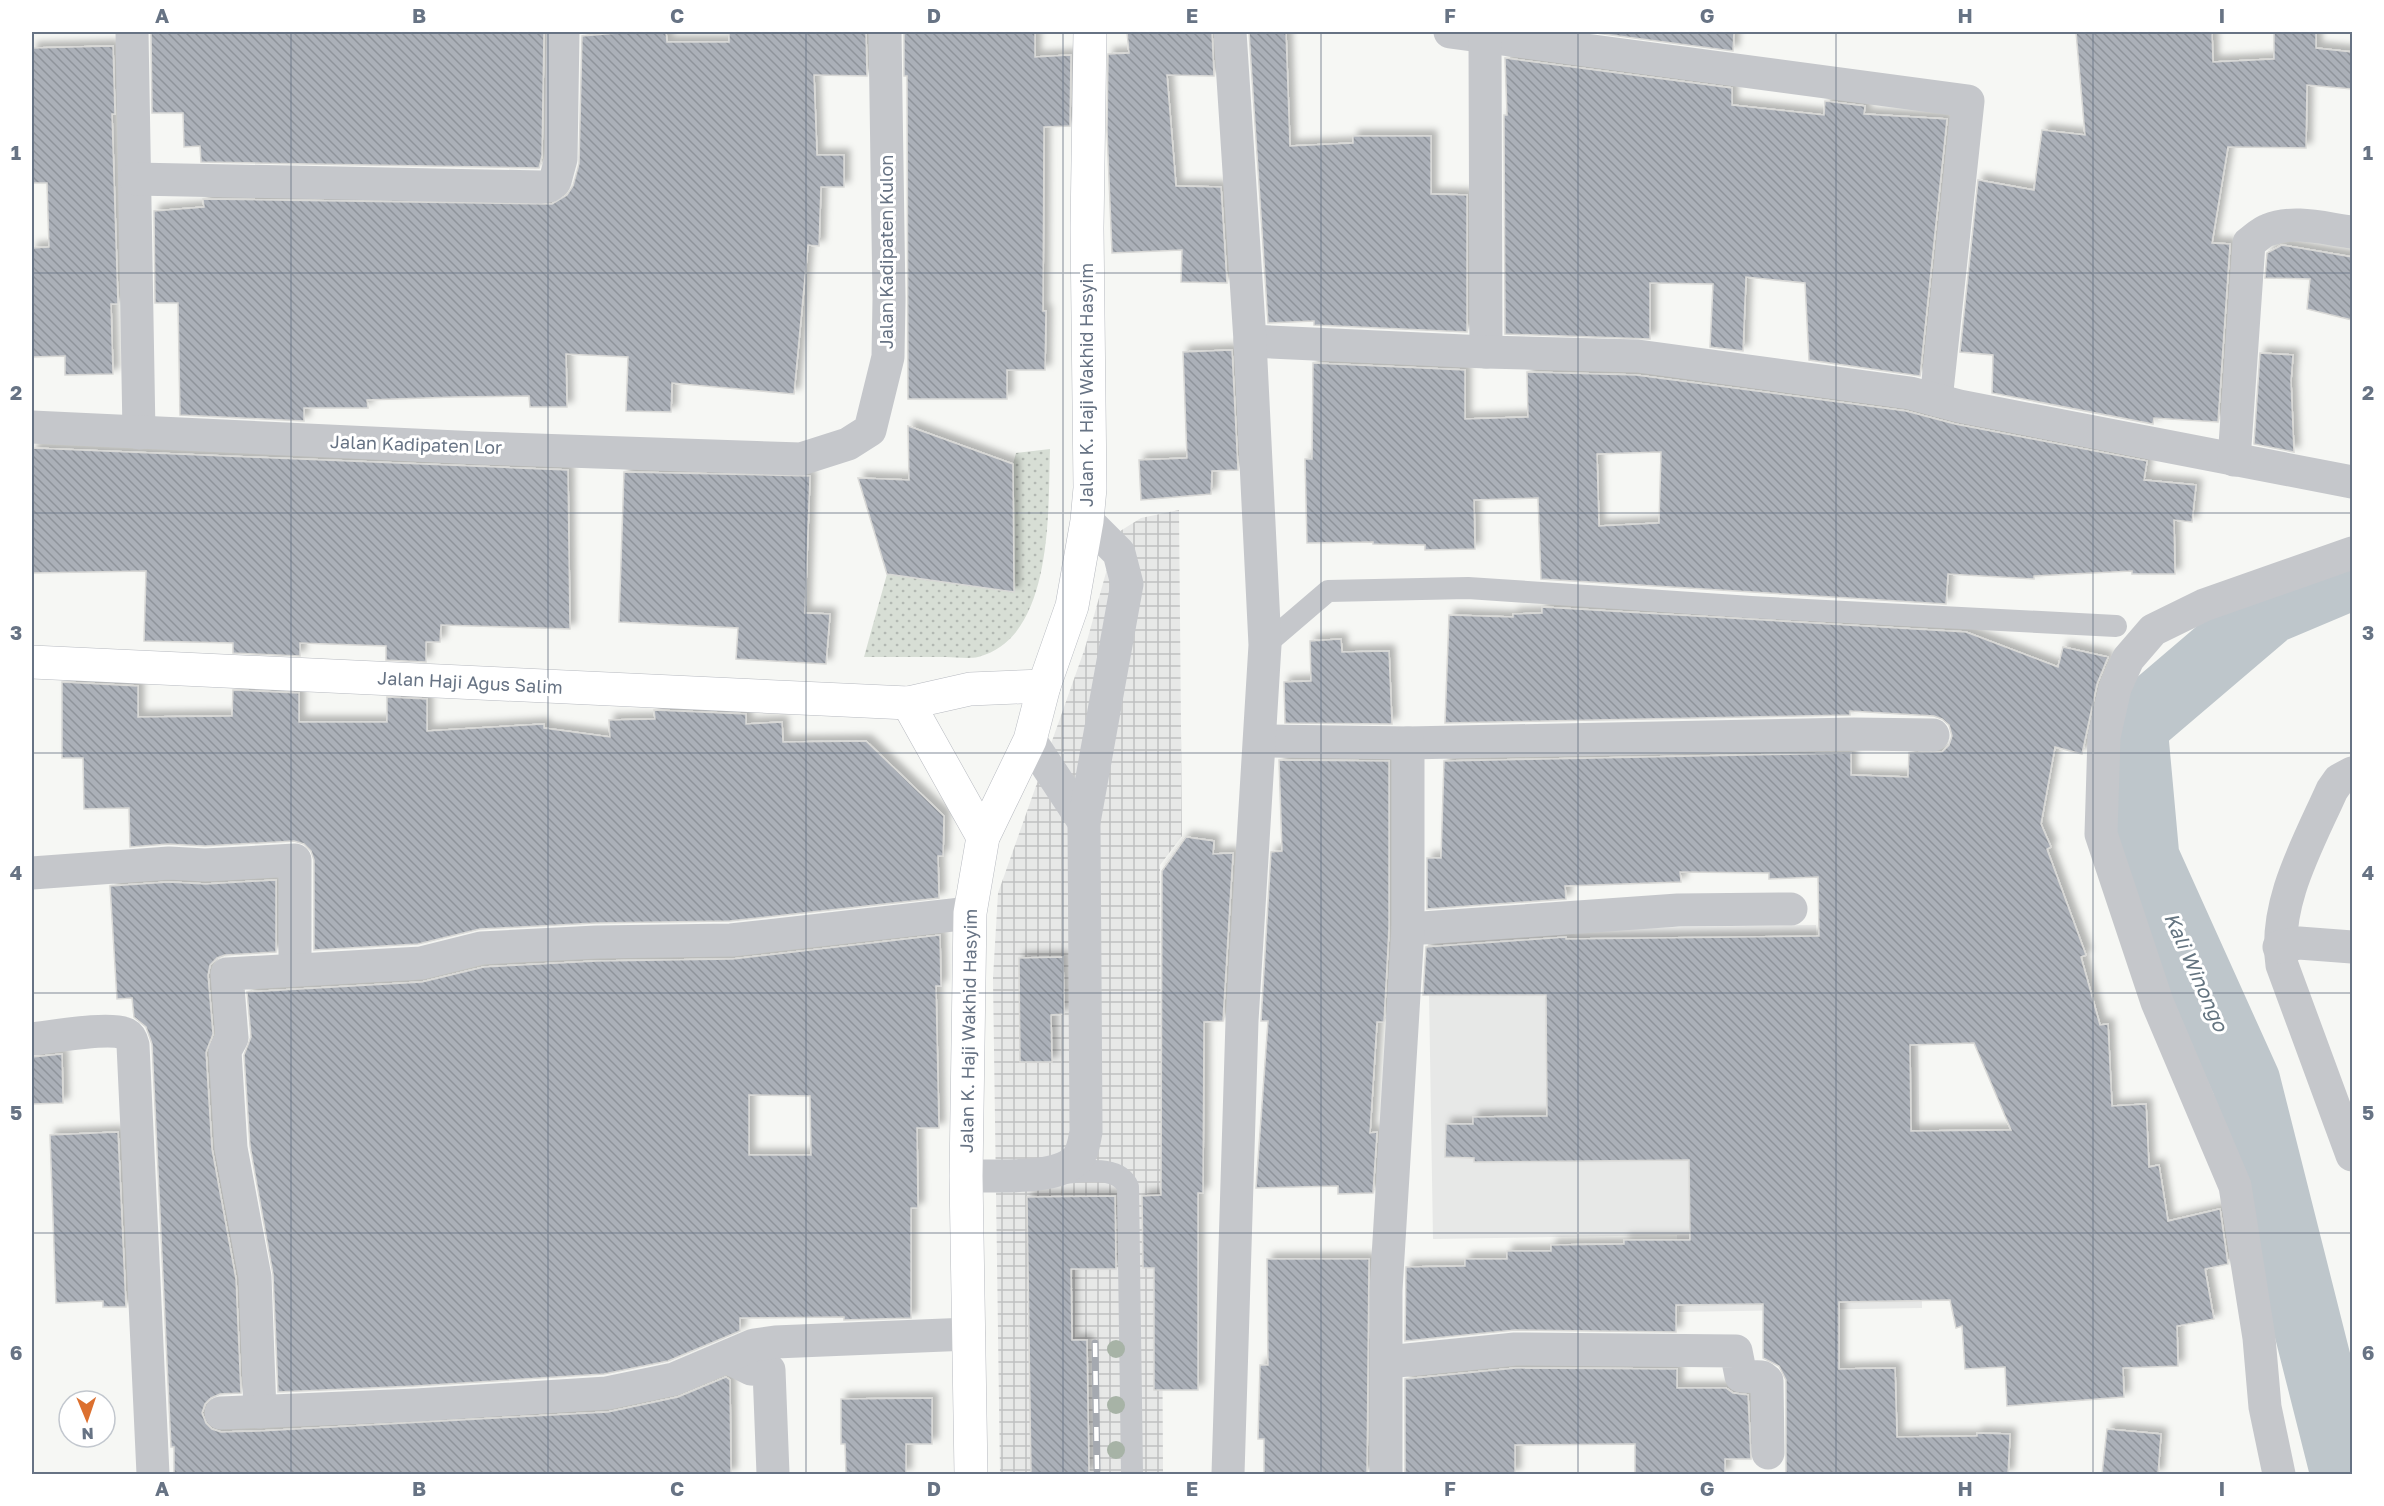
<svg xmlns="http://www.w3.org/2000/svg" width="2384" height="1506" font-family="'Golos Text',sans-serif">
<defs>
<pattern id="industrial-grid" width="8" height="8" patternUnits="userSpaceOnUse" patternTransform="scale(1.5)"><rect width="8" height="8" fill="#e7e8e7"/><path d="M0 4h8M4 0v8" fill="none" stroke="#bfc0c1"/></pattern>
<pattern id="grass-dots" width="8" height="8" patternUnits="userSpaceOnUse" patternTransform="scale(1.5)"><rect width="8" height="8" fill="#d7ded5"/><path d="M2 2h.1M6 6h.1" fill="none" stroke="#b2b8b2" stroke-width="1.8" stroke-linecap="round"/></pattern>
<pattern id="building-back-hatch" width="6" height="6" patternUnits="userSpaceOnUse" patternTransform="scale(1.5)"><rect width="6" height="6" fill="#abb0b8"/><path d="M-1 5l2 2M0 0l6 6M5-1l2 2" fill="none" stroke="#8f949b"/></pattern>
<filter id="shadow"><feDropShadow dx="5.5" dy="-5.5" stdDeviation="3" flood-color="#0004"/></filter>
</defs>
<rect width="100%" height="100%" fill="#f6f7f4"/>
<polygon fill="#e7e8e7" points="1816,925 1817,961 1917,960 1922,1308 1679,1312 1677,1235 1433,1239 1428,931"/>
<polygon fill="url(#industrial-grid)" points="1179,510 1182,836 1160,865 1163,1474 1000,1474 993,978 998,893 1085,648 1117,533 1141,518"/>
<path fill="url(#grass-dots)" d="M1050,449c-2,60 4,189 -72,208 -9,2 -22,0 -32,0 -27,0 -55,0 -82,0l23,-83 127,18 -1,-128 3,-11z"/>
<g fill="none" stroke-linecap="round" stroke-linejoin="round">
<polyline stroke="#bec6cb" stroke-width="69" points="2345,1474 2246,1082 2145,858 2133,726 2269,610 2352,575"/>
</g>
<g fill="url(#building-back-hatch)" stroke="#d8d8d6" stroke-width="1.5" fill-rule="evenodd" filter="url(#shadow)">
<polygon points="151,32 544,32 542,156 539,168 201,162 200,146 184,147 183,113 152,113"/>
<polygon points="630,32 666,32 667,42 729,42 729,32 866,32 867,76 814,75 817,155 844,155 844,187 821,187 819,246 808,245 794,394 672,383 671,412 626,411 628,357 566,354 567,407 530,407 529,396 454,397 367,400 368,408 304,408 304,421 180,415 178,303 155,303 154,211 204,207 203,199 552,204 567,195 573,186 579,164 582,36"/>
<polygon points="904,32 1035,32 1035,57 1071,55 1070,126 1044,127 1043,311 1046,311 1045,370 1007,370 1007,399 908,399 907,76 904,76"/>
<polygon points="1127,32 1212,32 1214,76 1167,75 1176,186 1221,187 1227,283 1181,282 1182,250 1112,253 1107,130 1108,54 1129,53"/>
<polygon points="1249,32 1286,32 1290,146 1353,143 1353,136 1431,136 1431,194 1467,195 1467,332 1314,325 1314,321 1268,323"/>
<polygon points="1588,32 1734,32 1733,51"/>
<polygon points="2076,32 2212,32 2213,62 2274,59 2274,32 2316,32 2316,48 2352,52 2352,89 2307,85 2306,148 2228,147 2212,243 2230,244 2218,422 2154,418 2153,424 1992,393 1993,355 1960,352 1978,180 2034,190 2042,130 2085,135"/>
<polygon points="113,46 115,114 112,114 118,304 111,304 113,374 65,375 65,356 32,357 32,248 49,247 47,183 32,183 32,48"/>
<polygon points="1505,58 1732,88 1732,105 1824,115 1825,101 1865,106 1864,114 1947,119 1920,376 1809,360 1805,283 1746,277 1743,351 1710,347 1713,284 1650,283 1650,339 1505,334 1504,115 1507,115"/>
<polygon points="2282,245 2352,257 2352,320 2307,309 2310,279 2265,278 2267,253"/>
<polygon points="1232,350 1238,470 1212,471 1211,494 1141,500 1139,460 1187,458 1183,352"/>
<polygon points="2260,353 2293,355 2291,381 2294,452 2254,444"/>
<path d="M1313,363l152,7v49l63,-2 -1,-45 109,3 270,36 49,13 192,37 -3,19 52,5 -4,37 -18,-2 1,54h-43v-3l-98,5v3l-86,-5 -2,30 -405,-25 -3,-81 -64,2 1,49 -50,1v-5l-52,-1v-2l-66,1 -2,-84h7zM1661,452l-2,71 -60,3 -2,-72z"/>
<polygon points="908,426 1013,464 1014,592 887,574 858,478 909,480"/>
<polygon points="32,448 568,470 570,629 441,625 440,642 426,642 426,662 386,660 386,646 300,643 300,656 233,653 233,643 144,641 146,571 32,573"/>
<polygon points="624,472 810,476 805,613 830,614 826,664 736,659 738,628 619,622"/>
<path d="M1542,607l424,25 92,35 5,-20 45,10 -11,27 -15,70 -27,-7 -14,77 10,23 -4,2 39,106 -5,2 19,68 8,-1 4,82 34,-2 3,63 10,-2 9,56 52,-12 8,55 -23,5 9,50 -37,7 1,40 -55,2 1,29 -117,9 -2,-39 -40,2 -3,-43 -6,2 -6,-28 -111,2v67l56,-1 2,69 80,-1v-3l33,1 -2,40h-222v-94l-7,-14 -16,-8v-54l-87,1v27l-161,-2 -110,11 1,-74 59,-1v-7h42v-8h44v-6l73,-1v-4h66l-1,-80 -215,2v-4l-29,-1 1,-33h27v-7l74,-1 -1,-121h-123l3,-48 140,-10v2l253,-3 -1,-59 -49,2v-6l-89,-1 1,10 -116,4 1,13 -139,10v-51h14l3,-97 407,-8v22l57,2 1,-24 33,-1 7,-7 3,-9 -3,-11 -7,-6 -8,-3 -84,-5v4l-405,8 4,-108 64,2v-3l29,-1zM1974,1043l37,87 -100,1 -1,-86z"/>
<polygon points="1341,639 1342,652 1389,651 1392,724 1285,723 1284,682 1311,681 1310,641"/>
<polygon points="62,682 138,686 138,717 232,716 233,690 299,693 299,722 387,722 387,697 427,699 427,731 544,724 544,728 610,737 609,720 655,719 654,710 746,714 746,724 782,722 783,742 866,741 944,816 943,856 938,856 939,898 730,921 596,923 480,929 418,944 314,950 314,860 311,851 304,844 294,841 205,846 168,844 130,847 129,808 84,809 83,758 62,758"/>
<polygon points="1279,760 1389,761 1389,928 1384,1022 1377,1022 1370,1133 1377,1132 1373,1193 1338,1194 1338,1186 1256,1188 1268,1021 1261,1021 1271,852 1282,851"/>
<polygon points="1186,837 1214,841 1213,854 1233,853 1223,1021 1204,1022 1203,1193 1198,1193 1198,1390 1154,1390 1154,1268 1143,1268 1142,1196 1161,1195 1162,871"/>
<polygon points="276,880 276,952 225,955 217,958 210,965 208,975 213,1034 206,1052 212,1149 236,1279 241,1393 220,1394 211,1398 205,1404 202,1413 206,1423 212,1429 221,1432 260,1431 608,1412 678,1397 726,1377 730,1380 731,1474 174,1474 174,1447 171,1447 152,1044 146,1027 134,1017 132,998 117,999 110,886 169,882 206,884"/>
<path d="M940,935l1,51h-5l3,142h-22l1,80h-7v110l-67,2v-3l-104,1v13l-72,30 -64,13 -189,12 -137,6 -5,-118 -23,-128 -6,-91 7,-18 -4,-45 175,-10 62,-15 113,-6 136,-2zM749,1095l61,1 1,59h-62z"/>
<polygon points="1063,957 1064,1014 1051,1015 1052,1062 1020,1062 1019,958"/>
<polygon points="62,1054 63,1103 32,1104 32,1057"/>
<polygon points="118,1132 126,1307 103,1307 103,1301 56,1303 50,1135"/>
<polygon points="1115,1196 1116,1269 1071,1269 1072,1340 1087,1340 1089,1474 1031,1474 1027,1197"/>
<polygon points="1267,1259 1369,1259 1367,1474 1264,1474 1264,1439 1258,1439 1260,1365 1268,1365"/>
<polygon points="1516,1368 1677,1369 1677,1388 1726,1388 1733,1393 1748,1395 1751,1459 1725,1459 1725,1474 1635,1474 1635,1444 1515,1445 1515,1474 1405,1474 1405,1379"/>
<polygon points="932,1398 932,1444 906,1444 906,1474 846,1474 845,1444 841,1444 841,1399"/>
<polygon points="2107,1429 2161,1434 2158,1474 2102,1474"/>
</g>
<g fill="none" stroke-linecap="round" stroke-linejoin="round">
<g stroke="#b7bac0" stroke-width="34">
<g id="secondary">
<polyline points="32,662 908,703 970,689 1044,686"/>
<polyline points="908,703 983,837"/>
<polyline points="971,1474 966,1176 970,913 983,837 1030,740 1044,686 1072,606 1087,521 1090,488 1087,228 1090,32"/>
</g>
</g>
<g stroke="#c5c7cb" stroke-width="22">
<polyline points="1265,645 1328,591 1468,588 1751,607 2116,626"/>
<path d="M1058,1173c22,0 60,-10 70,14l4,287"/>
</g>
<g stroke="#c5c7cb" stroke-width="33">
<polyline points="132,32 139,433"/>
<polyline points="1450,32 1968,101 1936,400"/>
<polyline points="1485,38 1486,352"/>
<polyline points="135,179 541,187 549,186 555,181 561,159 563,32"/>
<polyline points="1250,341 1486,352 1638,356 1910,393 1959,406 2352,482"/>
<polyline points="32,427 479,448 801,459 848,444 870,430 888,357 889,299 885,32"/>
<path d="M2234,460l15,-217c6,-4 12,-11 19,-13 26,-11 58,-1 84,2"/>
<polyline points="1030,740 1084,822"/>
<polyline points="1261,741 1408,743 1854,734 1933,735"/>
<path d="M2352,773l-13,7 -7,10c-24,54 -59,114 -50,175l70,190"/>
<polyline points="32,873 169,863 205,865 295,860 295,970"/>
<polyline points="1408,929 1678,910 1791,909"/>
<polyline points="2279,947 2299,943 2352,947"/>
<path d="M32,1039c19,-2 78,-13 94,-5 4,2 6,7 7,11l20,429"/>
<path d="M966,1176c29,-1 91,5 111,-17 6,-7 7,-17 9,-27l-2,-310 43,-238 -8,-31 -32,-32"/>
<polyline points="739,1352 727,1357 751,1369 769,1370 773,1474"/>
<polyline points="1387,1362 1515,1349 1736,1351 1741,1376 1762,1377 1767,1381 1768,1453"/>
<polyline points="260,1412 255,1277 231,1148 225,1051 232,1038 227,974 421,963 481,948 596,942 731,940 970,913"/>
<polyline points="221,1413 416,1405 607,1393 674,1379 754,1345 775,1342 969,1334"/>
<polyline points="1228,1474 1242,1021 1265,645 1250,341 1230,32"/>
<polyline points="1386,1474 1386,1290 1408,929 1408,743"/>
<polyline points="2279,1474 2265,1407 2259,1338 2235,1186 2157,1002 2101,834 2104,737 2115,688 2128,659 2153,630 2204,605 2352,553"/>
</g>
<use href="#secondary" stroke="#fff" stroke-width="33"/>
<g stroke="#a5a9b0" stroke-width="7">
<polyline id="rail" points="1095,1343 1097,1470"/>
</g>
<use href="#rail" stroke="#fff" stroke-width="4.5" stroke-dasharray="14" stroke-linecap="butt"/>
</g>
<g fill="#a7b3a6">
<circle cx="1116" cy="1349" r="9"/>
<circle cx="1116" cy="1405" r="9"/>
<circle cx="1116" cy="1450" r="9"/>
</g>
<path fill="none" stroke="#677384" stroke-width="1.5" stroke-opacity="0.55" d="M291,32v1442M548,32v1442M806,32v1442M1063,32v1442M1321,32v1442M1578,32v1442M1836,32v1442M2093,32v1442M32,273h2320M32,513h2320M32,753h2320M32,993h2320M32,1233h2320"/>
<g text-anchor="middle" stroke-width="6" stroke-linejoin="round" paint-order="stroke">
<g font-size="18" fill="#677384" stroke="#fff">
<text transform="translate(887 252) rotate(-90)" y="6">Jalan Kadipaten Kulon</text>
<text transform="translate(1087 385) rotate(-90)" y="6">Jalan K. Haji Wakhid Hasyim</text>
<text transform="translate(416 445) rotate(2)" y="6">Jalan Kadipaten Lor</text>
<text transform="translate(470 683) rotate(3)" y="6">Jalan Haji Agus Salim</text>
<text transform="translate(969 1031) rotate(-89)" y="6">Jalan K. Haji Wakhid Hasyim</text>
</g>
<g font-size="20" font-style="italic" fill="#63737f" stroke="#fff">
<text transform="translate(2196 972) rotate(66)" y="7">Kali Winongo</text>
</g>
</g>
<rect width="2384" height="1506" fill="none" stroke="#ffffff" stroke-width="66"/>
<g transform="translate(87 1419) rotate(178)"><circle r="28" fill="#ffffff" stroke="#c2c7ce" stroke-width="1.5"/>
<path d="M0-4.5L10 22L0 15L-10 22Z" fill="#dc702f"/>
<text y="-9" font-size="16" font-weight="bold" text-anchor="middle" fill="#677384">N</text>
</g>
<rect x="33" y="33" width="2318" height="1440" fill="none" stroke="#677384" stroke-width="2"/>
<g font-size="20" text-anchor="middle" font-weight="bold" fill="#677384">
<text x="162" y="23">A</text>
<text x="419" y="23">B</text>
<text x="677" y="23">C</text>
<text x="934" y="23">D</text>
<text x="1192" y="23">E</text>
<text x="1450" y="23">F</text>
<text x="1707" y="23">G</text>
<text x="1965" y="23">H</text>
<text x="2222" y="23">I</text>
<text x="16" y="160">1</text>
<text x="2368" y="160">1</text>
<text x="16" y="400">2</text>
<text x="2368" y="400">2</text>
<text x="16" y="640">3</text>
<text x="2368" y="640">3</text>
<text x="16" y="880">4</text>
<text x="2368" y="880">4</text>
<text x="16" y="1120">5</text>
<text x="2368" y="1120">5</text>
<text x="16" y="1360">6</text>
<text x="2368" y="1360">6</text>
<text x="162" y="1496">A</text>
<text x="419" y="1496">B</text>
<text x="677" y="1496">C</text>
<text x="934" y="1496">D</text>
<text x="1192" y="1496">E</text>
<text x="1450" y="1496">F</text>
<text x="1707" y="1496">G</text>
<text x="1965" y="1496">H</text>
<text x="2222" y="1496">I</text>
</g>
</svg>
